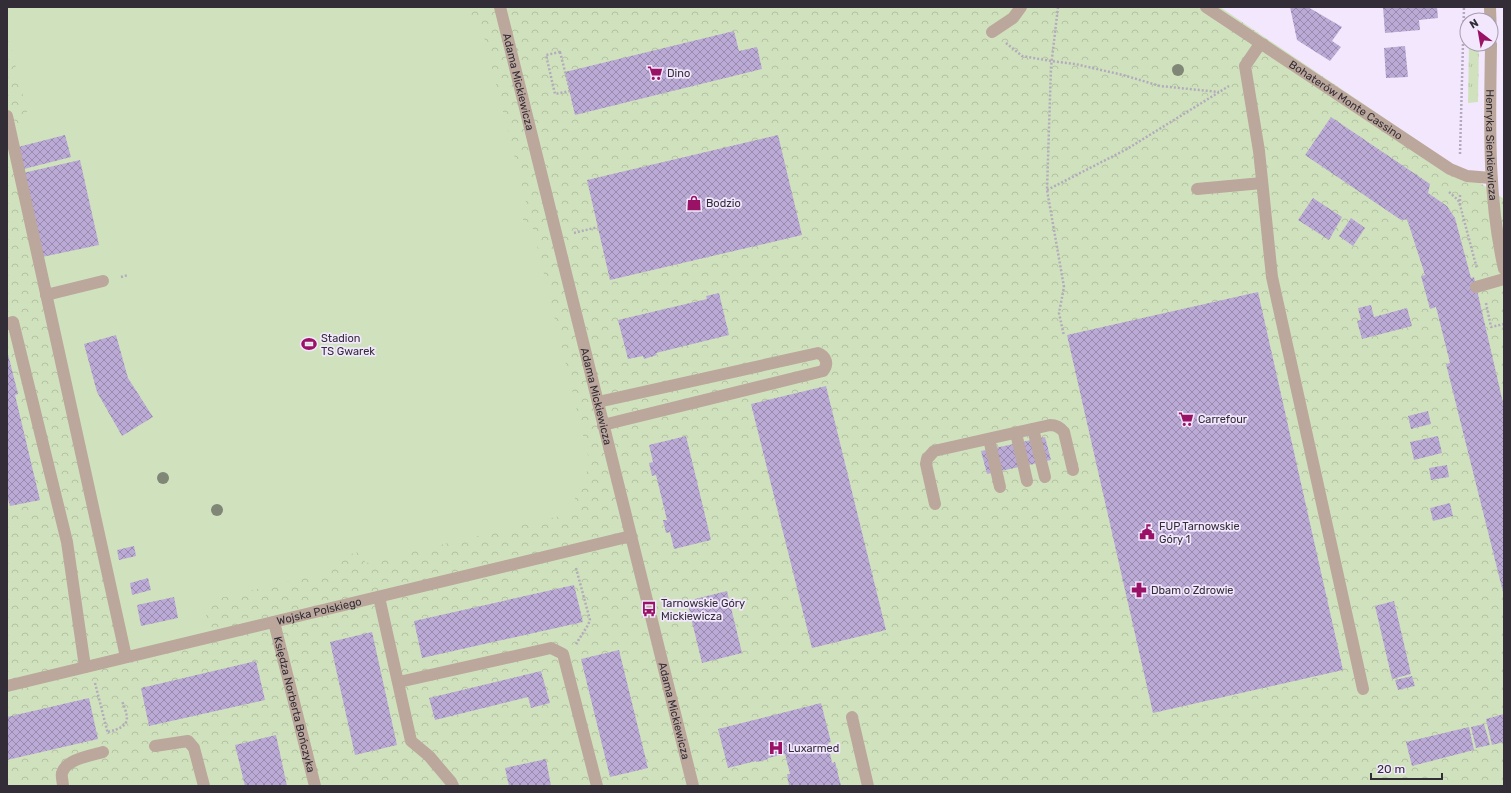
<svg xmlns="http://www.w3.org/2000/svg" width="1511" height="793" font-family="Rubik,sans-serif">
<defs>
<pattern id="grass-tufts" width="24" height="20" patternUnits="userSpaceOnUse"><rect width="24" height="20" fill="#d0e2bd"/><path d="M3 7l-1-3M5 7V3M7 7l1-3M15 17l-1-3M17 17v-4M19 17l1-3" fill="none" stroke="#b3c2a3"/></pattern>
<pattern id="park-crowns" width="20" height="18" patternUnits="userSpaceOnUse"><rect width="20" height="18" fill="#d0e2bd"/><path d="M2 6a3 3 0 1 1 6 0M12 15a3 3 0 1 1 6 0" fill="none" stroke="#b3c2a3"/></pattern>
<pattern id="building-cross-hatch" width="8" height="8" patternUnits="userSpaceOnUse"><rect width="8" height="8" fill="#bbaad6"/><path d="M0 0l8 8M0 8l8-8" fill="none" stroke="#998bae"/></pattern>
</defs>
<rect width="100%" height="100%" fill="#f2e7fd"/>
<polygon fill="url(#grass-tufts)" points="1469,44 1479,44 1478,102 1468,103"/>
<polygon fill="url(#park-crowns)" points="7,7 1220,7 1504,199 1504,786 7,786"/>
<polygon fill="#d0e2bd" points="7,7 471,7 468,9 471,23 481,25 527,206 521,210 524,224 532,225 590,464 568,514 366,563 359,552 331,559 328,572 203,602 211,636 125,656 14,148 27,112 7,31"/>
<g fill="url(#building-cross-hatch)">
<polygon points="1290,7 1308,7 1342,27 1332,41 1341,47 1330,61 1297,40"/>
<polygon points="1383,7 1437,7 1438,18 1419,20 1420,30 1385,33"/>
<polygon points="734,31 739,51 757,47 762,69 575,115 565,72"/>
<polygon points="1405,46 1408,77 1386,78 1384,48"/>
<polygon points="1331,117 1430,184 1428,193 1447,206 1455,218 1471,278 1474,277 1504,407 1504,596 1446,364 1450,363 1436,307 1430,309 1421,276 1425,275 1407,219 1401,220 1305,155"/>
<polygon points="65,135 71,157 20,170 14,148"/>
<polygon points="778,135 802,235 610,280 587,180"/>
<polygon points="80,160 99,245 42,257 23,173"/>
<polygon points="1313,198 1342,217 1329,240 1298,220"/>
<polygon points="1351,218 1365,228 1353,246 1339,236"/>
<polygon points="1258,292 1343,670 1153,713 1067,335"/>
<polygon points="719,293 729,335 656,353 657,355 644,359 643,356 628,359 618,320 707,299 706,296"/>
<polygon points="1371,305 1374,317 1407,308 1412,326 1362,339 1357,321 1361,320 1358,308"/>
<polygon points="116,335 128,378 153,417 122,436 97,392 84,344"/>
<polygon points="7,350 18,394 15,395 40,500 10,506 7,496"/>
<polygon points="826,386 886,630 812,648 751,404"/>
<polygon points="1428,411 1431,424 1411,429 1408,416"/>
<polygon points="686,436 711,540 674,549 670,532 666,533 663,520 667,520 656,475 652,476 649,463 653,462 649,445"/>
<polygon points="1438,436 1442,453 1414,460 1410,442"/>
<polygon points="1045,437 1051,460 987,474 981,451"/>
<polygon points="1447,465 1449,477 1431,480 1429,468"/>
<polygon points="1450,503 1453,516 1433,521 1430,508"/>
<polygon points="134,546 136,556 119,560 117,550"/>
<polygon points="148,578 151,590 132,595 130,583"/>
<polygon points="574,585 583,622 422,658 414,621"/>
<polygon points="727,591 742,653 702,663 687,601"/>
<polygon points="174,597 178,618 141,626 137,605"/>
<polygon points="1394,601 1411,674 1392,679 1375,606"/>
<polygon points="372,632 397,745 355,755 330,642"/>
<polygon points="619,650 648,768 610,777 581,659"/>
<polygon points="256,661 265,700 149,726 141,688"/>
<polygon points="541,671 550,703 531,708 528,697 435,720 429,698"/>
<polygon points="1412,676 1415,686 1398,690 1395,680"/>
<polygon points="89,698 98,739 7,760 7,717"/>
<polygon points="821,703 831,742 828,743 832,763 835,762 841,786 789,786 787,774 790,774 785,754 768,758 768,759 762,761 756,762 756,761 728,768 718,729"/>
<polygon points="1504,714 1504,742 1492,745 1486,719"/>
<polygon points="1484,724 1490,745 1476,748 1471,727"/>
<polygon points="1469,727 1474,750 1412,766 1406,742"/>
<polygon points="276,735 287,786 245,786 235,745"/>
<polygon points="546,759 551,786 509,786 505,768"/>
</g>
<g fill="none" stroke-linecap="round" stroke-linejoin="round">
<g stroke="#b4aabd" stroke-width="2.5" stroke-dasharray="2 2" stroke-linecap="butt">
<polyline points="1058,7 1051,67 1047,190 1064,287 1059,313 1064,336"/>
<polyline points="1006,43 1022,56 1051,61 1075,64 1123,75 1160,86 1219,92"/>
<polygon points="560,52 570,91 555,94 546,55"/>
<polyline points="1460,154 1464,7"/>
<polyline points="1047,190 1127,149 1229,86"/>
<polyline points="1449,192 1458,200 1460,205 1477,269"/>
<polyline points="1460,205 1460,193"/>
<polyline points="574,233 598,227"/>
<polyline points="121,277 128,275"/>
<polyline points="1486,303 1491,327 1504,324"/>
<polyline points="576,568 590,620 588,625 576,644"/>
<polyline points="95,683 108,734"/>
<path d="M108,732c22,-6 22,-11 14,-31"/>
</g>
<g stroke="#bba79b" stroke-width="12">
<polyline points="992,32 1013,18 1021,7"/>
<polyline points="1260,44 1245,66 1259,151 1272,277 1363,689"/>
<polyline points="7,116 126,657"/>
<polyline points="1197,189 1262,183"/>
<polyline points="1476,287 1504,279"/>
<polyline points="46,295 103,281"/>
<polyline points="7,324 13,322 67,542 85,667"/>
<path d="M598,402l220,-49c8,3 11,11 5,18l-220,54"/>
<polyline points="1033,429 1045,477"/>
<polyline points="1016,433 1027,481"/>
<polyline points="989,439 1000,487"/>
<path d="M935,504l-9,-40 1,-5 7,-8 116,-26c6,0 10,2 14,7l9,38"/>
<polyline points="379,597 411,741 429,756 451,782 453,786"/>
<path id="s1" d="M274,622l41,164"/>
<polyline points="399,682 551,648 563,654 597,786"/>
<polyline points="852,717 868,786"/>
<polyline points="155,746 188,741 194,748 204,786"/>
<path d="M63,786c0,-4 -2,-9 -1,-13 4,-14 28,-17 41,-21"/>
</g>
<g stroke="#bba79b" stroke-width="12">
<path id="s2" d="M500,7l193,779"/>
<path id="s3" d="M7,686l624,-150"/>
</g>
<g stroke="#bba79b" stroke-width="12">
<path id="s4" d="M1206,7l244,162 17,7 24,2"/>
<polyline points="1490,7 1491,36"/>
<path id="s5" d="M1491,44c-1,76 -4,150 13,225"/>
</g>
</g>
<g fill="#818776">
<circle cx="1178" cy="70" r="6"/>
<circle cx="163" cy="478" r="6"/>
<circle cx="217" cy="510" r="6"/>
</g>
<defs>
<g id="supermarket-bare" transform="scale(1.2)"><path d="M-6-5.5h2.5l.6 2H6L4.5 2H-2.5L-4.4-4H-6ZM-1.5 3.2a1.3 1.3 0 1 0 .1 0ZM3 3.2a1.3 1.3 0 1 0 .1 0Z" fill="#9a1265" stroke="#f2e7fd" stroke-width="2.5" paint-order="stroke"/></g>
<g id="shop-bare" transform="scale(1.2)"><path d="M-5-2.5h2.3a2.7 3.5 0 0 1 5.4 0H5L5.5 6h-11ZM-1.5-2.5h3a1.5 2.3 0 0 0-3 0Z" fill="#9a1265" stroke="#f2e7fd" stroke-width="2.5" paint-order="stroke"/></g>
<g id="stadium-bare" transform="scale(1.2)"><path d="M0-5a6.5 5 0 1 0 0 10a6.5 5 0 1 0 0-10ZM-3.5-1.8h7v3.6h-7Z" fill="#9a1265" stroke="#f2e7fd" stroke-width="2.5" paint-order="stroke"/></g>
<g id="civic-bare" transform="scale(1.2)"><path d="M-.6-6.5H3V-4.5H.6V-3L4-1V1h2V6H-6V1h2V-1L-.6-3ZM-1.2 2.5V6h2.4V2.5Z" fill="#9a1265" stroke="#f2e7fd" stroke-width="2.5" paint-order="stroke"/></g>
<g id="pharmacy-bare" transform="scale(1.2)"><path d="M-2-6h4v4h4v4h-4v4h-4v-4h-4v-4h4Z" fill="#9a1265" stroke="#f2e7fd" stroke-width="2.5" paint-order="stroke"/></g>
<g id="bus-bare" transform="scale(1.2)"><path d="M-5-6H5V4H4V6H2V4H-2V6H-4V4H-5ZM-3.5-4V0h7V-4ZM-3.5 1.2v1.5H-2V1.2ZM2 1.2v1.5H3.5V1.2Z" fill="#9a1265" stroke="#f2e7fd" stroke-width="2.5" paint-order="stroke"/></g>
<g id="hospital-bare" transform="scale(1.2)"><path d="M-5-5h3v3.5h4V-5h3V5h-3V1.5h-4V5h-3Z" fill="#9a1265" stroke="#f2e7fd" stroke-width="2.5" paint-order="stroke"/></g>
</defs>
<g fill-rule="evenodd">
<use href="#supermarket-bare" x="655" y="73"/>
<use href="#shop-bare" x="694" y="203"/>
<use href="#stadium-bare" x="309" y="344"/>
<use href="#supermarket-bare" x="1186" y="419"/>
<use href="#civic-bare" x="1147" y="532"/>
<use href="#pharmacy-bare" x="1139" y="590"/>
<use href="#bus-bare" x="649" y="609"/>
<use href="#hospital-bare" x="776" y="748"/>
</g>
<g text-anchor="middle" stroke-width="3.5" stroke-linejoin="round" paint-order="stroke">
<g font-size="11" fill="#322d37" stroke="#f2e7fd" text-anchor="start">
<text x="667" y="77">Dino</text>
<text x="706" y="207">Bodzio</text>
<text x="321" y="342">Stadion<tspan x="321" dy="13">TS Gwarek</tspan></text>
<text x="1198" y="423">Carrefour</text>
<text x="1159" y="530">FUP Tarnowskie<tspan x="1159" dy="13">Góry 1</tspan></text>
<text x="1151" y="594">Dbam o Zdrowie</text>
<text x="661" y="607">Tarnowskie Góry<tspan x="661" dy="13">Mickiewicza</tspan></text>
<text x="788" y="752">Luxarmed</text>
</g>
<g font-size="11" fill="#322d37" stroke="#f2e7fd">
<text dy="4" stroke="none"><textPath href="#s2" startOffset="77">Adama Mickiewicza</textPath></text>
<text dy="4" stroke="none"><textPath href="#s4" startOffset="168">Bohaterów Monte Cassino</textPath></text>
<text dy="4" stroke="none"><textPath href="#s5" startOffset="101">Henryka Sienkiewicza</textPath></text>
<text dy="4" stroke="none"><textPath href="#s2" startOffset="401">Adama Mickiewicza</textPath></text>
<text dy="4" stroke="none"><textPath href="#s3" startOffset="321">Wojska Polskiego</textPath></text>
<text dy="4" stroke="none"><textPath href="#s1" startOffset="85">Księdza Norberta Bończyka</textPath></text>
<text dy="4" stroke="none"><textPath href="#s2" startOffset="725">Adama Mickiewicza</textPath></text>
</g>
</g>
<rect width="1511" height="793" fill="none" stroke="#322d37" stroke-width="16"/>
<g transform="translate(1479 32) rotate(329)"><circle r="19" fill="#f2e7fd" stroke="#a59dae"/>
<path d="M0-3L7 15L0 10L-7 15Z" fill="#9a1265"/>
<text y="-6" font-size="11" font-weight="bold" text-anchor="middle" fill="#322d37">N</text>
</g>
<path d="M1371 773v6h71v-6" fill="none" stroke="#322d37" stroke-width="2"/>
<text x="1377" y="773" font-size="12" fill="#322d37" stroke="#f2e7fd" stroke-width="3" paint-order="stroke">20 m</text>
</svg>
